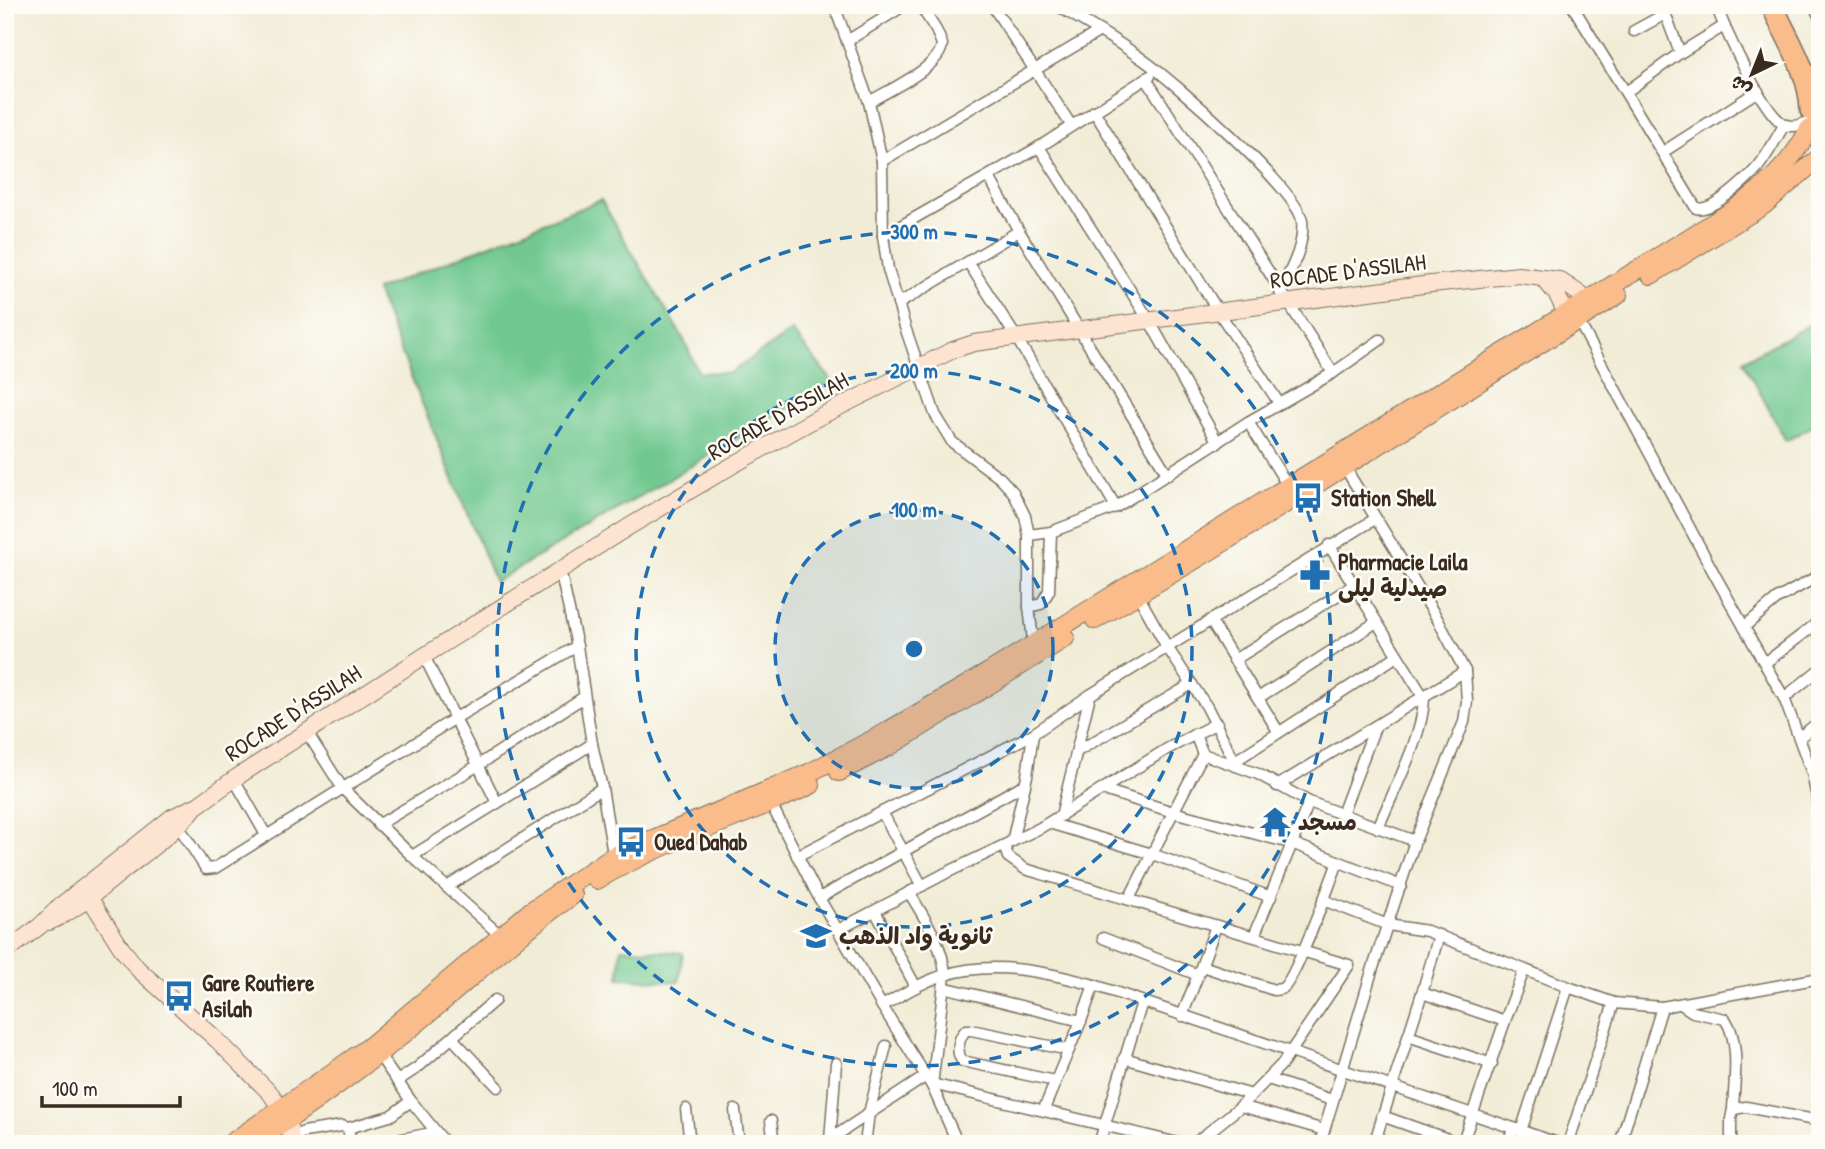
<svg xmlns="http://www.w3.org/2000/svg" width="1825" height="1149" font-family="'Patrick Hand','Playpen Sans Arabic',sans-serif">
<rect width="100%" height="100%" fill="#fdfcf7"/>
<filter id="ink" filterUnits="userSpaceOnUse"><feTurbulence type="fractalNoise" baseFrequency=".0143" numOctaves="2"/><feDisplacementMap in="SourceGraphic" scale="14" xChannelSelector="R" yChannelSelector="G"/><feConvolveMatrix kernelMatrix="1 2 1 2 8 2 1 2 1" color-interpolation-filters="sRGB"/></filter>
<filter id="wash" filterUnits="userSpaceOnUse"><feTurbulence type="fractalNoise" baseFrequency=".00686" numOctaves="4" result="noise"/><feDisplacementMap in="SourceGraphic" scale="28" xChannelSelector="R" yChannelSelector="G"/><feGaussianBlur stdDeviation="1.57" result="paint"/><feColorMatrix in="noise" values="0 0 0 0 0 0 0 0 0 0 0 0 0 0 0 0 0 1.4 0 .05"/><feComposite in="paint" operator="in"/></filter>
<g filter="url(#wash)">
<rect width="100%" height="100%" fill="#f1ecd6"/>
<g fill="#6fc88f" stroke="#557956" stroke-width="2">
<polygon points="601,200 684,340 698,372 730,373 792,331 833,382 495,582 376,290"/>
<polygon points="1820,319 1820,422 1786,441 1743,361"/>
<polygon points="621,948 683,953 679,982 619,978"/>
</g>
</g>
<g filter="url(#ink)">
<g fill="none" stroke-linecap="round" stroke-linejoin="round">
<g stroke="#7b6e5e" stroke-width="13">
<g id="street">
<polyline points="834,5 869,102 882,161 883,236 888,269 905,327 935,414 952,442 1000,478 1013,492 1025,516 1029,535 1029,607 1034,649"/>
<polyline points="992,5 1071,125"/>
<path d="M1056,5c29,17 59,34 86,54 29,20 157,132 160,162 3,25 -12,50 -22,71"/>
<path d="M1572,5l124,203c16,5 51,-29 62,-41 10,-13 18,-28 26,-42"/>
<polyline points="1662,5 1680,53"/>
<path d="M1716,5c9,25 46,105 66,118 9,6 17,2 26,-1"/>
<polyline points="1814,5 1820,18"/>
<polyline points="1634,31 1665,14"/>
<polyline points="847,41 905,5"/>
<polyline points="1147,80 1333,373"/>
<polyline points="1626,92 1680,53 1724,26"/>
<path d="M869,102c20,-12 72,-35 73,-58l-6,-14 -16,-25"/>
<polyline points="1094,111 1218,311 1279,403"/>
<polyline points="1039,147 1149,320 1218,443"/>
<polyline points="1663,152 1758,91"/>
<polyline points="882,161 1100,31"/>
<polyline points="989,177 1019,231 1168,475"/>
<polyline points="883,236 1039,147 1150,76"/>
<polyline points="968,262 1016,337 1116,507 1248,422 1333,373 1380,340"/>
<polyline points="898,304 1019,231"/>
<polyline points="1578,320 1716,577 1784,698 1812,773 1820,813"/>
<polyline points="1248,422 1288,486"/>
<polyline points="1029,535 1051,532 1116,507"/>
<path d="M1329,545l95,153c-1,39 -31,93 -46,130"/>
<polyline points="560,570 577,646 592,744 602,788 614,860"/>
<polyline points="1138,595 1167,647 1207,707 1237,766"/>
<polyline points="1029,607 1041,604 1049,591 1051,532"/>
<polyline points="1210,620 1278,731"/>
<polyline points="1744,627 1777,599 1820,575"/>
<polyline points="424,656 497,803"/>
<polyline points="1234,660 1354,585"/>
<polyline points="1765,663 1820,621"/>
<polyline points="1258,698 1375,623"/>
<polyline points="1784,698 1820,669"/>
<polyline points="306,731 343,789 412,856 501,936"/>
<polyline points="1800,737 1820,721"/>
<polyline points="1076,752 1192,684"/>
<polyline points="1203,754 1258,774 1309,802 1415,841"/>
<polyline points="1235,761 1397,656"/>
<polyline points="234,779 266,835"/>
<polyline points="1277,786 1465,671"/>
<polyline points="1104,790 1173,812 1294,844 1401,886"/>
<polyline points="769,800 819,898 882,1006 932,1086 958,1144"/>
<polyline points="882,812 922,886"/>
<polyline points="1342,814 1375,727"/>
<polyline points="1061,816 1090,695"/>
<polyline points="176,822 206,869 215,868 454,719 577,646"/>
<polyline points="1049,823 1152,854 1271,897"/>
<polyline points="378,825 477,766 584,697"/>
<polyline points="1012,842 1027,776 1033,734"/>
<polyline points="1004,846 1008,857 1025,869 1349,965 1283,1063 1241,1106 1194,1144"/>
<polyline points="412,856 592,744"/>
<polyline points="797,856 1033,734 1090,695 1375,519"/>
<polyline points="447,887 602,788"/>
<path d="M909,892c15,26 34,52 36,83l-13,111"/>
<polyline points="819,898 1025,784"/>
<polyline points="1129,899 1203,754 1195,734"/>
<polyline points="1323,900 1388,925 1427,931 1568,987 1614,1003 1662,1007 1820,978"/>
<polyline points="875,911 916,987"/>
<polyline points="838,930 946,873 1040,828 1167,749 1217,723"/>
<polyline points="1254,936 1309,802"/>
<polyline points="1103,938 1198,975 1216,926"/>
<path d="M1202,966l72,24c5,-1 7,0 10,-3 12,-10 46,-104 54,-125"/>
<polyline points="943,987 1081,1021"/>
<polyline points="1422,993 1439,935"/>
<path d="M1681,1004l12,8 32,7c16,23 9,64 8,90"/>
<path d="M882,1006c20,-11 41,-25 63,-31 48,-15 102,-3 149,10l466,159"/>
<polyline points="1182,1016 1198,975"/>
<polyline points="1505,1021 1524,970"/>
<polyline points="1408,1036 1492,1064"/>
<polyline points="452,1038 498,1087"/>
<polyline points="379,1055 411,1101 446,1144"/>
<polyline points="1124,1058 1252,1095"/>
<polyline points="1268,1079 1332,1100"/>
<polyline points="397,1081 417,1068 495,1000"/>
<path d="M1055,1081l-93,-20c-6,-9 -4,-23 4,-31h5l98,20"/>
<polyline points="932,1084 1182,1144"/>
<polyline points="1241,1106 1324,1130"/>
<polyline points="686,1109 690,1144"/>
<polyline points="1044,1109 1081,1021 1094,985"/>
<polyline points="735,1110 739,1144"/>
<polyline points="1382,1116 1462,1144"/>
<polyline points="771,1121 774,1144"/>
<polyline points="348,1128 390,1116 411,1101"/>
<polyline points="1521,1131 1568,987"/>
<polyline points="291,1137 304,1132 342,1126 348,1128 351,1144"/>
<polyline points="1202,1137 1222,1144"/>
<polyline points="830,1140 836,1063"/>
<polyline points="377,1144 436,1132"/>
<polyline points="823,1144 926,1076"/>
<polyline points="865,1144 869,1113 886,1046"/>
<polyline points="1099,1144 1142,1002"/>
<polyline points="1320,1144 1372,971 1415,841 1464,722 1467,701 1465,671 1438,620 1344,466"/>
<polyline points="1374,1144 1422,993 1505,1021 1462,1144"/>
<polyline points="1508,1144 1513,1128"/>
<polyline points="1568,1144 1614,1003"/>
<polyline points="1620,1144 1662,1007"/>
<polyline points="1731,1144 1731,1119 1733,1109 1746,1107 1820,1121"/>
</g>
</g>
<g stroke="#7b6e5e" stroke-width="18">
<g id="secondary">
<polyline points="1543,278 1557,295 1571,323"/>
<polyline points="89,897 122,949 138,969 217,1040 271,1094 288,1120 292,1144"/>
<path d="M49,922c28,-12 51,-33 75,-52 24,-19 49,-37 69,-60"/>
<polyline points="5,952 40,926 60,906 172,817 198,805 234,779 424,656 630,526 733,465 819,417 953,350 974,343 1431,284 1519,275 1559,280 1580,294 1592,309"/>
</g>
</g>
<g stroke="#7b6e5e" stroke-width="20">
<g id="primary">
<polyline points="1651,275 1764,205 1820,157"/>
<polyline points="1095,620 1213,549 1618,295"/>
<polyline points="839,772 890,746 1065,638"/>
<path d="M597,880c67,-40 143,-61 214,-95"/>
<path d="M230,1144l139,-97 163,-137 81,-54 196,-83 72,-38 108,-63 743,-461c32,-23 59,-46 77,-82"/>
<path d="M252,1144c61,-40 120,-83 176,-130 48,-40 93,-83 145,-119"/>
</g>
</g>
<g stroke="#7b6e5e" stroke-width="24">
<path id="highway" d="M1772,5c15,34 38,67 39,105"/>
</g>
<use href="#street" stroke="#fff" stroke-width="10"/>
<use href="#secondary" stroke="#fde4d0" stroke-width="16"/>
<use href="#primary" stroke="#f9bc8a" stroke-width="18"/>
<use href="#highway" stroke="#f9bc8a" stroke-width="21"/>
</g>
</g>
<circle cx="914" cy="649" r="139" fill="#1f6fb2" fill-opacity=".12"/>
<g fill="none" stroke="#1f6fb2" stroke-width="3.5" stroke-dasharray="12 9">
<circle cx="914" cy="649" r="139"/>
<circle cx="914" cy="649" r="278"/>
<circle cx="914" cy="649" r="417"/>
</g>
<defs>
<g id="bus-bare" transform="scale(2.415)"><path d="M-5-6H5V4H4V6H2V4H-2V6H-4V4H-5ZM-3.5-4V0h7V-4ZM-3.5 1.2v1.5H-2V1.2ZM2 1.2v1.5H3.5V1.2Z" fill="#1f6fb2" stroke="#fdfcf7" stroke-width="2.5" paint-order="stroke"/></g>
<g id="pharmacy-bare" transform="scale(2.415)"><path d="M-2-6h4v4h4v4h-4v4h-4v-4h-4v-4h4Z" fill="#1f6fb2" stroke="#fdfcf7" stroke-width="2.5" paint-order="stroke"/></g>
<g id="temple-bare" transform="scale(2.415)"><path d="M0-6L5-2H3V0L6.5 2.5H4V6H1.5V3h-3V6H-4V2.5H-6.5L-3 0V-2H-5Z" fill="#1f6fb2" stroke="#fdfcf7" stroke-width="2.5" paint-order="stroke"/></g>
<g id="school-bare" transform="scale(2.415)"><path d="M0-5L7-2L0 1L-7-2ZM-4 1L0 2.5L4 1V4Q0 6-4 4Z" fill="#1f6fb2" stroke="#fdfcf7" stroke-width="2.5" paint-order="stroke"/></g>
</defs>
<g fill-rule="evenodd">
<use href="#bus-bare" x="1308" y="498"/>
<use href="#pharmacy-bare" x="1315" y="575"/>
<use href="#temple-bare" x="1275" y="822"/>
<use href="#bus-bare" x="631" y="842"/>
<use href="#school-bare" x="816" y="936"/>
<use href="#bus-bare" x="179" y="996"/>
</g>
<g text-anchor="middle" stroke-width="5" stroke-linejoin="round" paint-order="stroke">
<g font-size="23" fill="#3b2a1e" stroke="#fdfcf7">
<text transform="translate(1348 271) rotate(-7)" y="8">ROCADE D'ASSILAH</text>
<text transform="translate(778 416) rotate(-29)" y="8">ROCADE D'ASSILAH</text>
<text transform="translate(293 713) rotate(-33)" y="8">ROCADE D'ASSILAH</text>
</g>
<g font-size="23" font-weight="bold" fill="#3b2a1e" stroke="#fdfcf7" text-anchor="start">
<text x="1331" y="506">Station Shell</text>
<text x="1338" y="570">Pharmacie Laila<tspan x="1338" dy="26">صيدلية ليلى</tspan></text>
<text x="1298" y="830">مسجد</text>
<text x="654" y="850">Oued Dahab</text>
<text x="839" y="944">ثانوية واد الذهب</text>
<text x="202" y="991">Gare Routiere<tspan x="202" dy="26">Asilah</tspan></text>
</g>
</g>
<circle cx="914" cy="649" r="10" fill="#1f6fb2" stroke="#fdfcf7" stroke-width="3.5"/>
<g font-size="21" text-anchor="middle" font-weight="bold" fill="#1f6fb2" stroke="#fdfcf7" stroke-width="5" stroke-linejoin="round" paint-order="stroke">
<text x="914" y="239">300 m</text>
<text x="914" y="378">200 m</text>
<text x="914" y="517">100 m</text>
</g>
<rect width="1825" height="1149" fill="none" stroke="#fdfcf7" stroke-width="28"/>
<g transform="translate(1752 74) rotate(223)" stroke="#fdfcf7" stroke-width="5" paint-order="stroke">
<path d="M0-5L12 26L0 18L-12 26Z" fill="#3b2a1e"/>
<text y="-10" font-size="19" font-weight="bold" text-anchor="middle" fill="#3b2a1e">ش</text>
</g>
<path d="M42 1096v10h138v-10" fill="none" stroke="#3b2a1e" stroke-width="3.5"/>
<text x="52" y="1096" font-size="21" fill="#3b2a1e" stroke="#fdfcf7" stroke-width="5" paint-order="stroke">100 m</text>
</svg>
